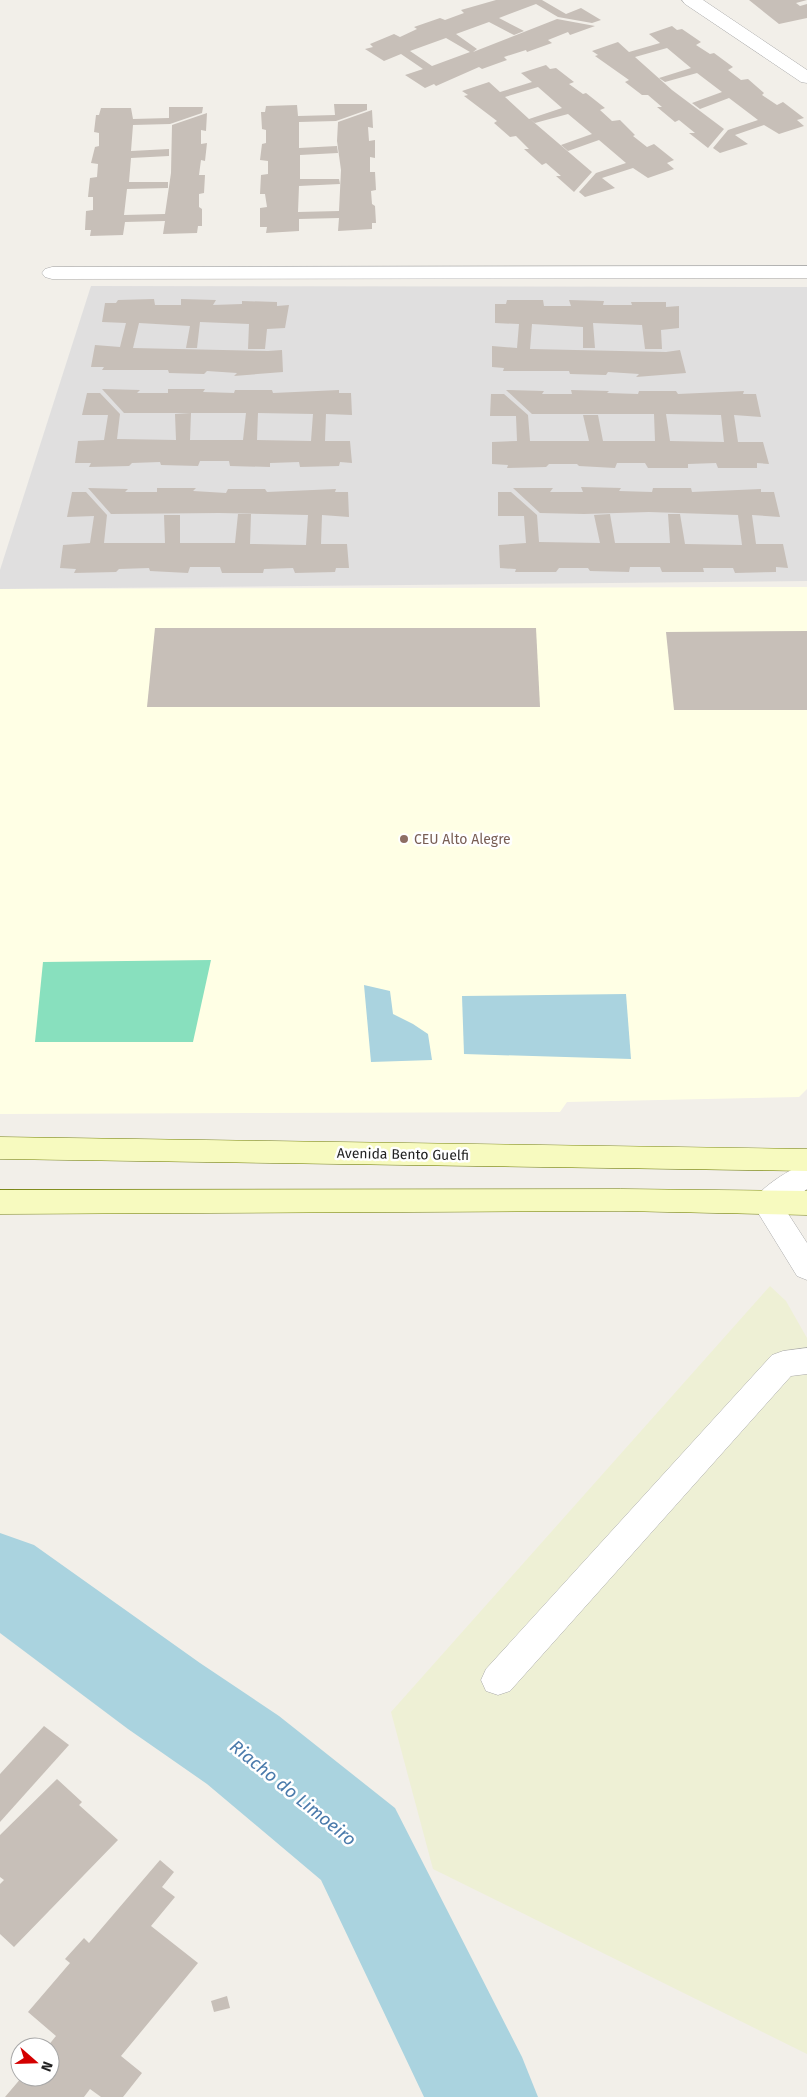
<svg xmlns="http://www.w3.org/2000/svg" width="807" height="2097" font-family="'Fira Sans',sans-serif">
<rect width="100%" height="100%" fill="#f2efe9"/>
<polygon fill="#e0dfdf" points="91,286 807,287 807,581 0,589 0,570"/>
<polygon fill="#ffffe5" points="807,587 807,1089 799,1097 567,1102 560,1112 0,1114 0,589"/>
<polygon fill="#eef0d5" points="770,1286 786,1301 807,1338 807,2054 433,1869 391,1712"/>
<polygon fill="#88e0be" points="211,960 193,1042 35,1042 43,962"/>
<g fill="#aad3df">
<polygon points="364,985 390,991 393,1014 413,1024 428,1034 432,1060 371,1062"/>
<polygon points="626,994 631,1059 464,1054 462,996"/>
</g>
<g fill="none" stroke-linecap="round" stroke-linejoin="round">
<polygon fill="#aad3df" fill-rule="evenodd" points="0,1533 34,1545 200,1663 279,1716 395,1808 522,2057 538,2097 424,2097 321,1880 207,1784 128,1729 0,1633"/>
</g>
<g fill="#c7bfb8" fill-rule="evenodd">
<path d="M496,0h46l24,14 15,-6 20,12 -9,3 -34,-6 -22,-13 -37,14 25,13 -10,4 -25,-13 -33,12 21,15 -4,3 84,-33 38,7 -25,9 -2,-3 -20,8 4,3 -25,9 -1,-2 -22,7 3,3 -25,9 -3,-2 -43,19 -2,-2 -9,4 -20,-13 18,-6 -22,-15 -17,7 -19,-12 8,-2 -3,-3 24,-10 6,3 17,-8 -3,-2 26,-9 5,2 19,-7 -3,-3zM446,38l24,14 -38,14 -22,-15z"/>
<polygon points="749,0 807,0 796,3 800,6 807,4 807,18 779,24"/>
<polygon points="672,26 677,30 682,29 701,42 696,45 710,54 714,53 733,67 728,70 741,80 748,79 764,93 762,95 777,105 783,102 804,118 797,120 804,126 779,134 764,125 735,135 748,144 720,153 713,148 728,130 758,120 729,98 700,109 692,103 722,92 697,73 665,82 659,78 691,68 667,48 635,57 672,90 724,129 708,148 689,133 695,133 679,120 675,122 657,107 662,107 648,95 642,95 625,82 629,80 595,56 598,55 592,51 618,42 629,52 660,43 649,34"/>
<path d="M546,65l4,4 6,-1 18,14 -5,2 14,10 3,-1 19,15 -5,2 12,11 8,-1 15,15 -2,1 14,11 7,-3 20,16 -7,3 7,6 -26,9 -15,-10 -31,10 13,10 -30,9 -6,-5 17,-19 30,-10 -27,-23 -31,11 -7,-6 31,-11 -24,-20 -33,9 -5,-4 62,53 -18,20 -18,-16h5l-15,-13 -4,2 -18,-16h5l-13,-13 -6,1 -16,-14 3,-2 -33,-25 4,-1 -6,-4 27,-9 11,10 32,-10 -11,-9zM538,87l24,21 -33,11 -24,-22z"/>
<polygon points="334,104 367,104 367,110 336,121 299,122 299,148 337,146 338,153 300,155 300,179 339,179 340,184 299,186 298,212 339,211 341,170 337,141 338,122 372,110 373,128 368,127 369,141 375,140 375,158 370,157 370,172 375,172 376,190 371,191 372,204 375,206 376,223 372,223 372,229 338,231 339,218 299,219 299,231 266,233 267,227 260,227 260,208 267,207 265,194 260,194 261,175 268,174 268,161 260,160 262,144 266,143 266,130 262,129 261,112 265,112 266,106 297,105 298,116 335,115"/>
<polygon points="169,107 203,107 202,113 170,124 133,125 131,151 169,149 169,156 131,158 129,182 168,182 168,188 127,189 124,215 165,214 171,173 172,125 207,113 206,131 201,130 201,144 207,143 205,161 201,160 199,175 205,175 204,193 199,194 199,207 202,209 202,226 198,226 197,233 163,234 165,221 125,222 123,235 90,236 91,230 85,230 86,211 93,210 93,197 88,197 90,178 97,177 98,164 91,163 95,147 99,146 99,133 94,132 96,115 99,115 101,108 131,108 133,119 169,118"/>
<polygon points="154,299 155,305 181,305 181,299 216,300 213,305 242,304 242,301 277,302 277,306 289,305 285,328 267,329 265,349 248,349 249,324 200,322 197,348 186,348 190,326 139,323 133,348 268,351 282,350 283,372 234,376 237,373 207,371 204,374 169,373 168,370 102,370 104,367 91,367 95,345 120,347 126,323 102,322 105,303 116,303 118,300"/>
<polygon points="507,300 543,300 544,306 571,306 569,300 604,301 603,305 632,305 631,302 666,302 666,307 679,306 679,328 661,330 662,349 645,349 642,325 593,323 595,348 583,348 583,327 532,324 530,349 666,352 680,350 686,373 636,377 639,374 608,372 606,375 570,374 569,371 503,371 504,368 492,367 492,346 517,348 519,324 495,323 495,304 506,304"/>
<path d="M102,389l38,1 -3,3h31v-4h37l-2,3 31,1 1,-3h37l1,3 66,-3v3h12l1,22 -26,-1 -1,27h25l2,22 -12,-1 -1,4 -39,1 -1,-5 -29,1v4l-40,-1 -1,-5h-29l-2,5 -37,-1 -1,-3 -28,1 -3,3 -40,1 2,-4h-16l3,-22 26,-1 4,-25h-26l5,-22h13l20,21 -3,25 59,1 -1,-26 16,-1 -1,27h53l3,-27h9h-131zM258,413l55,1 -2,27 -54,-1z"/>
<path d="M506,390l38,1 -2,3h30l-1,-4 38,1 -2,2 31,1 1,-3h37l2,3 66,-3 -1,3h13l5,23 -27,-2 4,27h25l6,22 -12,-1v5h-39l-2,-5 -28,1v4h-40l-3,-5h-28l-2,5 -36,-2 -2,-2h-28l-3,3 -39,1 1,-3 -16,-1v-22l25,-1 -1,-25h-26l1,-22h13l24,21 2,26h59l-6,-26h15l5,26h52l-1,-27h9h-131zM666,414l55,1 3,27 -54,-1z"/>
<polygon points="581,487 621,488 619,491 652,492 653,488 691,488 692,492 761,489 761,492 774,492 780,517 752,515 756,544 783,544 788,568 776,567 776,572 735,573 733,568 703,568 704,572 662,572 660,567 630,567 629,572 590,571 588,568 559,568 556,572 515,572 516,569 500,568 499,545 526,543 524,516 498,516 498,492 511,492 537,515 539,542 600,543 594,515 610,514 615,543 670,543 668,514 680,514 685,544 742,545 738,515 649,512 584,514 540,513 513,488 553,488 550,492 583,492"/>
<polygon points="88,488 128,489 125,492 157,492 157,488 196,488 193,491 226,493 228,489 265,489 267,492 336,489 335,492 348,492 349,517 322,515 321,544 347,544 349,568 336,568 335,572 295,573 293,568 264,569 263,573 222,573 220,567 190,567 188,573 150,571 149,568 119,569 116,572 74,573 76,569 60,568 63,545 90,543 94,516 67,517 72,492 86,492 107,515 104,543 165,543 164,515 180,515 180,543 235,543 238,514 251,514 250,544 306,545 308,515 219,513 111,514"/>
<polygon points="155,628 536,628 540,707 147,707"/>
<polygon points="807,631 807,710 674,710 666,632"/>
<polygon points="44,1726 69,1745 0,1822 0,1774"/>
<polygon points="57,1779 82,1802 79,1805 118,1840 14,1947 0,1934 0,1884 4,1880 0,1877 0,1835"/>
<polygon points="160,1860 174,1872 162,1887 175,1897 151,1926 198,1963 121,2056 142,2073 123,2097 101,2097 90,2089 84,2097 5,2097 22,2077 50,2077 50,2047 47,2047 56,2036 28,2012 70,1963 65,1959 84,1938 89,1943"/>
<polygon points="227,1996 230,2008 214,2012 211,2001"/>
</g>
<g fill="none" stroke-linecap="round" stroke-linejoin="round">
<g stroke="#a9a9a9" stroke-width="1">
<g id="service">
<polygon points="766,1191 776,1195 807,1243 807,1280 797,1276 752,1203 756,1195"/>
<polygon points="807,1348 807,1374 791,1376 510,1691 498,1695 486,1691 481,1680 486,1669 772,1355 783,1351"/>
</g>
</g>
<g stroke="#a9a9a9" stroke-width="1">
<g id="minor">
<polygon points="682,0 703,0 807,70 807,83 801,82 685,4"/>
<polygon points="807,266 807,278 52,279 45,277 42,273 45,269 52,267"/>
<path d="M807,1163v26c-16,12 -31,29 -51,22l-4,-8c7,-15 39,-35 55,-40z"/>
</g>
</g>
<g stroke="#707d05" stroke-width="1">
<g id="secondary">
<polygon points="0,1137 807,1149 807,1171 0,1159"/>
<polygon points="621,1189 807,1191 807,1215 621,1211 0,1214 0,1190"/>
</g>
</g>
<use href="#service" fill="#fff" fill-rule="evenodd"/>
<use href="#minor" fill="#fff" fill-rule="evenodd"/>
<use href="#secondary" fill="#f7fabf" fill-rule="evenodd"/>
</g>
<circle fill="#8d6e63" stroke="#fff" stroke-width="2" cx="404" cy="839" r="5"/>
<g text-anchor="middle" stroke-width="5" stroke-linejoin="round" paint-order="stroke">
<g font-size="14" fill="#785e54" stroke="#fff" text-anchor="start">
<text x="414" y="844">CEU Alto Alegre</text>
</g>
<g font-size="14" fill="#222" stroke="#fff">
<text transform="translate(403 1154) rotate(1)" y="5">Avenida Bento Guelfi</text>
</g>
<g font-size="18" font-style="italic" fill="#4a7aab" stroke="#fff">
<text transform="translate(293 1793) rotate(39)" y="6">Riacho do Limoeiro</text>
</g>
</g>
<g transform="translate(35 2062) rotate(110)"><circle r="24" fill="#ffffff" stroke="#a7a7a7"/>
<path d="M0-4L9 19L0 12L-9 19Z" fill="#d40000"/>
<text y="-8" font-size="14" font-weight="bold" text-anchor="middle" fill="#222222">N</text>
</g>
</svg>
